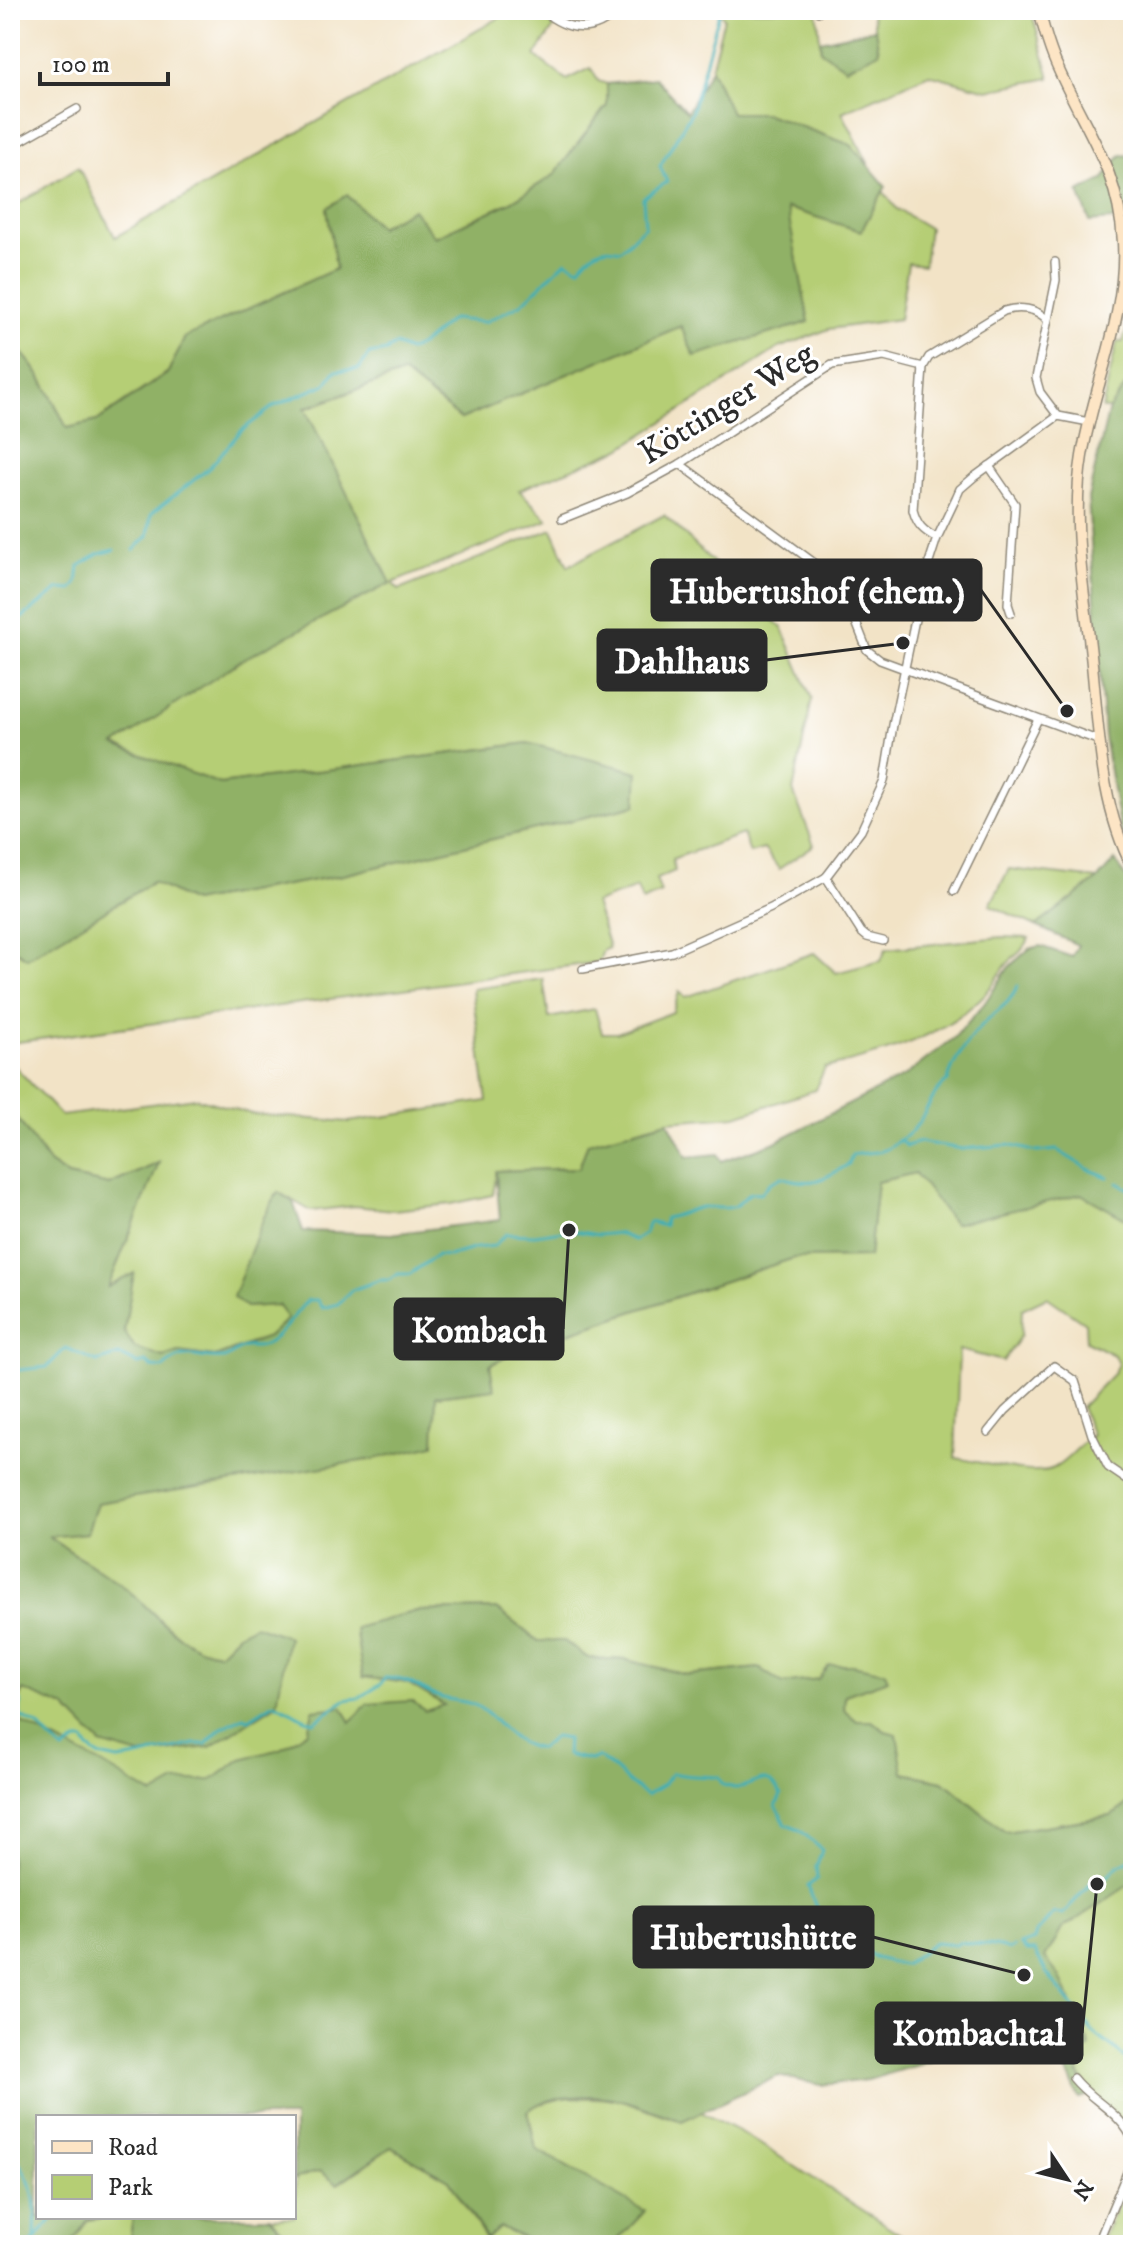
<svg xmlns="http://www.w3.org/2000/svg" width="1143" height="2255" font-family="'IM FELL DW Pica',serif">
<rect width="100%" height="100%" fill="#fff"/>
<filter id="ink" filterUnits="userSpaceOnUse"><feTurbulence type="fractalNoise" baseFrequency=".0125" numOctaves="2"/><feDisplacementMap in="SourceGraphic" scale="16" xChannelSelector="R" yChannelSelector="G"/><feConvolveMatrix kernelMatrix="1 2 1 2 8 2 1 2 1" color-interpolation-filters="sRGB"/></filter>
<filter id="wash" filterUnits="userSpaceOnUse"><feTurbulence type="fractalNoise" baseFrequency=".006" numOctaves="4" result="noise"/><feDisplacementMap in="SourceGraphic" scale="32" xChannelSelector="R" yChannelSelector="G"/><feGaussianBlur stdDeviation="1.8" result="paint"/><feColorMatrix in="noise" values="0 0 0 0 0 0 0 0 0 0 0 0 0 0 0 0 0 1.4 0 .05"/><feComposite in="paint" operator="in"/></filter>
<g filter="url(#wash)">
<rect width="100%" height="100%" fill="#f2e3c6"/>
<g fill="#b5ce74" stroke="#707c50" stroke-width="2" fill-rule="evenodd">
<path d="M513,10h22l19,17 -19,29 32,24 24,-12 7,13 9,3v21l-53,70 -43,27 -76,35 -22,-27 -34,17 -32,-32 -11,74 -150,68 -18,35 -71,49 -30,8c-14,-30 -30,-67 -57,-86v-134l68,-42 37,70z"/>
<polygon points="718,10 817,10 821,51 879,51 871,10 1031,10 1050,78 987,90 929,74 842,112 869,165 851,145 764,113 731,114 711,69 724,18"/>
<polygon points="883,191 897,209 929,228 924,265 908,263 899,319 829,329 779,348 620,449 519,490 548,520 392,583 399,590 552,529 568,566 664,515 782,628 812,699 793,791 814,845 779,869 764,849 750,853 743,834 672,859 675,871 656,879 661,893 642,901 637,888 595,903 609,948 603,950 599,962 10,1043 10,947 27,957 153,882 192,902 343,875 636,805 528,743 220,784 114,745 243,659 305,409 403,373 461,419 681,326 809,322 786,207 861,231"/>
<polygon points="1127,328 1133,328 1133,376 1109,409 1102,409 1117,342 1123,342"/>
<polygon points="1009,869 1098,879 1036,926 990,905"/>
<path d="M1001,937l28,1c-3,11 -15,18 -23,27 -8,12 -16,25 -26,34 -43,41 -99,55 -155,69l-10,22 -79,26 -68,5 -80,22 -9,25 -82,3 -4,24 -42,9 -58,6 -39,-4 -43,5 -33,-19 -32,115 33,-2 9,13 -20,19 -53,20 -37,-5 -15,5 -28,-9 -11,-17 9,-57 -26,14 51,-125 -49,22 -41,-9 -19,-13 -39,-55v-47l51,55 135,-18 56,16 97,8 138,-21 -15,-112 71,-10 6,39 46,-9 7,24h15l56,-21 6,-20 7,5 128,-44 22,20 45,-12 5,-12z"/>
<path d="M915,1173l39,51 127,-30 52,29v578l-22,15 -106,16 -62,-51 -40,-8 -18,-42 -13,-10h-15l-13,-11 1,-15 42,-15 -2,-8 -102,12 -24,-16 -71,7 -62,-15 -38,-2 -24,-17h-26l-42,-32 -79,2 416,230 300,-1v301l-3,-7c-40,-38 -50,-43 -60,-99l-889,-223 -171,-89v-74l163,63 66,-79 -20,20c-42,-5 -65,-44 -97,-67 -24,-18 -50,-33 -74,-50l48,-33 339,-107 58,-7 -3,-24 36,-18 268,-89 75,-1 8,-75zM1047,1297l38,26 1,18 28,14 4,9 -5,10 -32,33 11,28c-13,10 -24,26 -38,33 -20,10 -76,-7 -99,-10l4,-108 44,11 18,-26 1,-26z"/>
<polygon points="567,2097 619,2099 681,2121 701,2112 746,2135 917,2245 613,2245 644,2212 536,2149 528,2111 532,2106"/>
<polygon points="391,2147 449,2180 486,2239 500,2227 539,2245 308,2245 286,2234 270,2218 294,2217 296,2177 320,2171 338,2184"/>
<polygon points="1133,2158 1133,2229 1129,2231 1124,2245 1099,2245 1127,2185 1124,2184"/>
<polygon points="109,2217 133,2217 129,2245 70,2245 88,2219"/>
</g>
<g fill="#90b166" stroke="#5e6e48" stroke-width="2">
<polygon points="875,29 879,52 846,68 821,51 820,41"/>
<path d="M711,69l20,44h33l87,32 35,41 -25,45 -74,-23 22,114 -115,34 -13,-30 -220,93 -58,-46 -98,35 86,175 -148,76 -128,86 105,39 308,-41 110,29 -2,33 -293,70 -151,27 -39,-20 -126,76 -17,-11v-604c27,19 42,56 57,85l30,-7 71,-48 17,-36 151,-68 -9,-61 20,-13 32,32 34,-18 22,28 76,-35 43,-27 53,-70v-21l48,-6 32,34z"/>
<polygon points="1121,155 1133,156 1133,221 1130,212 1112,220 1090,222 1079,192 1103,180"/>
<polygon points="1133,376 1133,860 1119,826 1104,736 1088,498 1109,409"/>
<path d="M1115,860l18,29v334l-52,-29 -127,30 -39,-51 -38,9 -8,75 -75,1 -268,89 -36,18 4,24 -58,7 -2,49 -60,14 -277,44 -10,30 -38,4c24,17 50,32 74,49 31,24 54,62 96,67l20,-20 16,-8 33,12 -11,67 -67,43 -70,8 -39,-11 -36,-37 -42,-17 -8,17 7,16 78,40 53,32 23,-13 36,-2 29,-21 40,-10 27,-18 5,-21 29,-3 9,15 16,-18 45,-3 13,10 19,-6 -37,-22 -44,-6 -8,-49 62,-17 79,-2 42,32h26l24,17 38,2 62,15 71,-7 24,16 35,-5 11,-14h24l32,7 3,8 -43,15 -1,15 13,11h15l13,10 12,3 6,39 40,8 62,51 106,-16 22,-15v81l-71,47 -17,29 15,19 30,69c-19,21 -13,26 -1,49l-10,3 -28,-61 -42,1 -141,42 -47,5 -43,-9 -96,45c-20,-7 -41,-16 -61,-21 -21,-6 -79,-6 -93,12l8,37 109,62 -32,34h-74l-39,-18 -13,12 -38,-59 -58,-33 -54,37 -17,-13 -26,8v-62h-256v100h71l-21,3 -18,25h-60v-1137l39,55 19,13 41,9 50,-22 -51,124 26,-14 -10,58 11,17 28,9 15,-5 37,5 53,-20 19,-18 -8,-14 -33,2 -13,-10 31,-80 14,-25 15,10 10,29 88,3 109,-14 -4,-49 83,-3 9,-25 80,-22 19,36 31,-3 4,7 51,-18 132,-67 49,-38 30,-34 25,-37 20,-18 11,-3 32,11 6,-12 -42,-19 62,-47z"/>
<polygon points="133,2217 270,2217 286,2234 308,2245 129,2245"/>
</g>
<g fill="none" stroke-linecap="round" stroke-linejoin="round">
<g stroke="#3daeb5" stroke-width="3">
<path d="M134,550l14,-14 3,-22 58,-46 32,-37 33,-25 52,-22 9,-13 24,-2 10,-15 18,-3 8,-6 14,6 12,-6 31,-26 33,3 36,-18 45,-43 13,7c12,-15 22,-24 41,-18l25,-24 -2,-28 24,-16 -7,-16 32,-55 28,-101"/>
<polyline points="10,624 19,620 59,589 72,590 77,583 79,566 99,554 114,550"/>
<path d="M899,1140c24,-9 29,-46 49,-59 4,-19 22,-44 36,-58 15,-15 25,-18 34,-37"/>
<polyline points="1118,1183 1133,1191"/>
<path d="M10,1371l37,-4 19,-19 31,14 22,-7 19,9 8,-2 6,5 11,1c24,-22 35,-7 60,-10 8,-1 14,-10 22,-11 8,-1 12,2 19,-2 19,-9 29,-31 44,-45h9l5,8 16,-4 14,-14 28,-10h9l9,-6h12l27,-19 12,1 27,-8 18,-2 12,-12 29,1 34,-5 29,5 19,-2 17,7 11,-7 4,-11 15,4 1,-8c13,-2 25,-9 37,-11 10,-1 23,4 33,-1 12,-7 10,-16 26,-13l9,-10 12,-6c31,10 41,3 67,-13l3,-9c19,-4 33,0 47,-15l8,6 12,-4 43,7 46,-4 29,7 20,-2 31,19 20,8"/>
<path d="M10,1696l10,5v15l17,9 26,26 14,-10h7l5,8 10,7 19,4 15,-2 62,-14h11l14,-15 23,-12 6,2 25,-16c14,5 26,15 40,19l31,-22 14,-2 21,-13 5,-7c26,-1 35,14 58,20 16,4 28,2 41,13 21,17 27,33 56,38l14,-12 13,2 -1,16 24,5 8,-3c19,12 31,29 49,38l16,-10 9,-12c15,4 30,3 46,4l5,8c5,1 9,3 13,3 20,-2 30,-21 45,7l-5,11 10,19 14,5 22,20 -6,17 1,12 -9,7 10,27 14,10 8,18 4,3 11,-2 20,16 29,7 30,-22 22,2 4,-3c17,4 34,1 49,8l5,-3"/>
<polyline points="1020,1945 1027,1951 1035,1951 1046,1972 1093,2032 1133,2064"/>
<polyline points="1020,1945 1034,1940 1036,1933 1054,1913 1063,1914 1092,1882 1106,1878 1118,1866 1133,1858"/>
<path d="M10,2149c24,34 27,47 25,88"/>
<polyline points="30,2245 54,2217"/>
</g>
</g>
</g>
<g filter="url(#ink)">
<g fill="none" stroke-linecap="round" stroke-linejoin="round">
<g stroke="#8e8778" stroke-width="10">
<g id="street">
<path d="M542,10c26,22 52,25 76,0"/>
<polyline points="818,10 818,12"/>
<polyline points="10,147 77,109"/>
<polyline points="1055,262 1056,280 1036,378 1040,392 1058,416"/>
<polyline points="680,464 828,573 843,589 867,650 880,660 1100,741"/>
<polyline points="989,466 1015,504 1008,604 1011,613"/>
<polyline points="562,519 627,493 680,464 832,365 884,357 923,367"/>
<path d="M937,538c-14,-7 -20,-13 -24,-28l10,-143 6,-10 75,-46c15,-5 33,-3 43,9"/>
<polyline points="826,877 861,932 867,937 883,941"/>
<polyline points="954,891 1038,719"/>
<polyline points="583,969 672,952 771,908 826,877 861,831 884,781 893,725 923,581 937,538 956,498 960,489 974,477 1058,416 1089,422"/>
<polyline points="988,1432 1005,1411 1054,1366 1075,1381 1092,1435 1108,1467 1133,1484"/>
<path d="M1073,2078c19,24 48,34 60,63"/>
<polyline points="1097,2245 1133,2158"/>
</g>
</g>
<g stroke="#8e8778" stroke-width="13">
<path id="secondary" d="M1039,10c5,20 10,39 19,58 27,62 61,101 65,174 4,73 -29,143 -41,214 -11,65 2,134 9,199 8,71 8,149 42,213"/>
</g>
<use href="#street" stroke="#fff" stroke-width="7"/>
<use href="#secondary" stroke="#fde5c5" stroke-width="10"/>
</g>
</g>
<g text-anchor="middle" stroke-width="6" stroke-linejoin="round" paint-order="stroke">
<g font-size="34" fill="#2b2b2b" stroke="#fff">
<text transform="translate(726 402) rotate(-32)" y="12">Köttinger Weg</text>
</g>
</g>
<path fill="none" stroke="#2b2b2b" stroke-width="3" d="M1067 711L981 590M903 643L766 660M569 1230L563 1329M1024 1975L873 1937M1097 1884L1082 2033"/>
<g fill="#2b2b2b" stroke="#fff" stroke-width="3">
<circle cx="1067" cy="711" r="8"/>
<circle cx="903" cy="643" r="8"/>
<circle cx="569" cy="1230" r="8"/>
<circle cx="1024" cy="1975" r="8"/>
<circle cx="1097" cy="1884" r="8"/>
</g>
<g fill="#2b2b2b" stroke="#2b2b2b" stroke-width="3">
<rect x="652" y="560" width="329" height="60" rx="8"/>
<rect x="598" y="630" width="168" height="60" rx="8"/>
<rect x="395" y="1299" width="168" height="60" rx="8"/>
<rect x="634" y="1907" width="239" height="60" rx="8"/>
<rect x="876" y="2003" width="206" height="60" rx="8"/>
</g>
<g font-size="36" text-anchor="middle" font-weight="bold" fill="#fff">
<text x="817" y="603">Hubertushof (ehem.)</text>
<text x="682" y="673">Dahlhaus</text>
<text x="479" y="1342">Kombach</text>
<text x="753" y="1949">Hubertushütte</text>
<text x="979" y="2045">Kombachtal</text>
</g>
<rect width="1143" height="2255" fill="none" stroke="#fff" stroke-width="40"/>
<rect x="36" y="2115" width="260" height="104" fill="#ffffff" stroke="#aaaaaa" stroke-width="2"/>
<rect x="52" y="2141" width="40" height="12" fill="#fde5c5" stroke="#aaaaaa" stroke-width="2"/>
<text x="108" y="2155" font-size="24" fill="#2b2b2b">Road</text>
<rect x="52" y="2175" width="40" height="24" fill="#b5ce74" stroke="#aaaaaa" stroke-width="2"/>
<text x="108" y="2195" font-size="24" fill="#2b2b2b">Park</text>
<g transform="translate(1067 2179) rotate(125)" stroke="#ffffff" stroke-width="6" paint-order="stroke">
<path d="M0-6L14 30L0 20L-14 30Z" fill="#2b2b2b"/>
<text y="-12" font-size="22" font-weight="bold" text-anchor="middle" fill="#2b2b2b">N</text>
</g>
<path d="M40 72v12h128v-12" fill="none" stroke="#2b2b2b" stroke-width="4"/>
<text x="52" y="72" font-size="24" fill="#2b2b2b" stroke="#ffffff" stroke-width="6" paint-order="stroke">100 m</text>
</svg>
